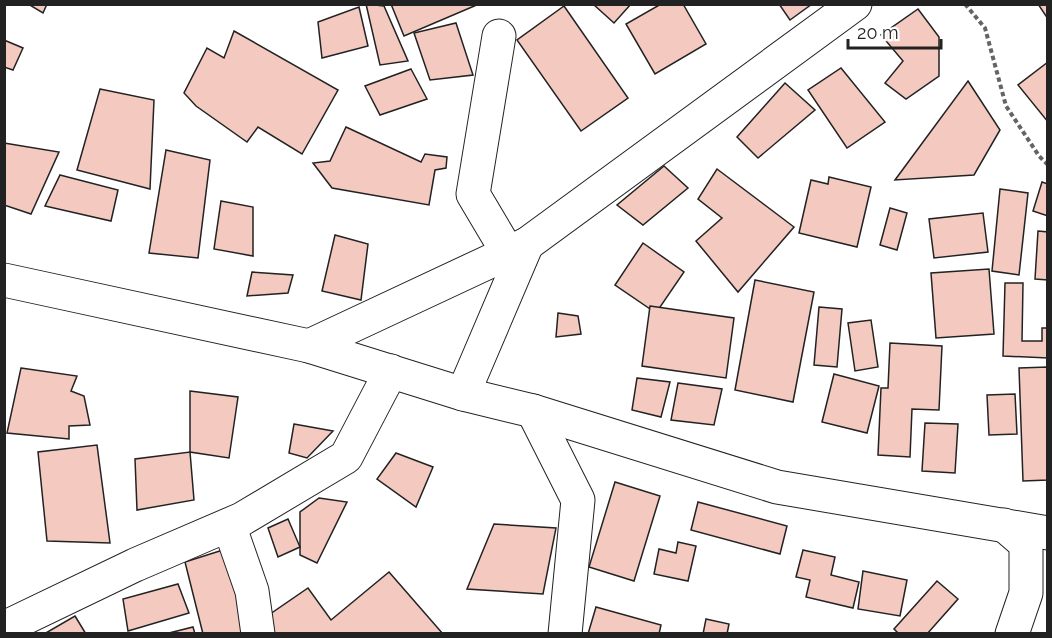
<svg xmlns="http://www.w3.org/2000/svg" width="1052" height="638" font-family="Raleway,sans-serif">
<rect width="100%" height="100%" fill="#fff"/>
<g fill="#f3c9c0" stroke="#222" stroke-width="1.5">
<polygon points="28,4 47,4 43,13"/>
<polygon points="366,4 384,6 408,61 380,65"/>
<polygon points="391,4 479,4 404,36"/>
<polygon points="593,4 631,4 614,23"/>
<polygon points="661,4 683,4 706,44 655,74 626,24"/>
<polygon points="779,4 812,4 790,20"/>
<polygon points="1038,4 1048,4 1048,19"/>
<polygon points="564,6 628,98 581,131 517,40"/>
<polygon points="359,7 368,46 322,58 318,22"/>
<polygon points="918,9 939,37 939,76 906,99 885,83 903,61 881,35"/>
<polygon points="456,23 473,75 430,80 414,33"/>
<polygon points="234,31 338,90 302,154 258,127 247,142 196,106 184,93 207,48 224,58"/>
<polygon points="4,40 23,48 13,70 4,67"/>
<polygon points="1048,62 1048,122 1018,85"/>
<polygon points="841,68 885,122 847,148 808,90"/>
<polygon points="411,69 427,99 380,115 365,86"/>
<polygon points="968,81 1000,130 974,175 895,180"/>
<polygon points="785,83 815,110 758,158 737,137"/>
<polygon points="100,89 154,100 150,189 77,170"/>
<polygon points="346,127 421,162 425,154 447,157 446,168 435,170 429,205 332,188 313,163 330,161"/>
<polygon points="4,143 59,152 31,214 4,205"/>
<polygon points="166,150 210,160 198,258 149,253"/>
<polygon points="664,166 688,188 643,225 617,205"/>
<polygon points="717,169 794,227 738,292 696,241 722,218 698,199"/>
<polygon points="60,175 118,190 111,221 45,206"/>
<polygon points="829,177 871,187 857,247 799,233 811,180 828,184"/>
<polygon points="1042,182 1048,184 1048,216 1033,211"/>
<polygon points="1000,189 1028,193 1019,275 992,271"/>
<polygon points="221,201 253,207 253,256 214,249"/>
<polygon points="890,208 907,213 897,250 880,245"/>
<polygon points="983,213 988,252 934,258 929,219"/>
<polygon points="1038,231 1048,232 1048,280 1035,279"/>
<polygon points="335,235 368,244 361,300 322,291"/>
<polygon points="643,243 684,272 656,313 615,285"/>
<polygon points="989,269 994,334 936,338 931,273"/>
<polygon points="252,272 293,275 288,293 247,296"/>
<polygon points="755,280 814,292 793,402 735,390"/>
<polygon points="1005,283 1023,283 1022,341 1042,341 1042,328 1048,328 1048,358 1003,356"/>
<polygon points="650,306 734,318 726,378 642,366"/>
<polygon points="819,307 842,309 837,367 814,365"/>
<polygon points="558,313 578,316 581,334 556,337"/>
<polygon points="871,320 878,367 855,371 848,323"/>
<polygon points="890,343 942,346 939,410 912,409 910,457 878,455 881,388 888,388"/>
<polygon points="1048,367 1048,480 1023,481 1019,368"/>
<polygon points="21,368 77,376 71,391 84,396 90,425 69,426 69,439 7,433"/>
<polygon points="834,374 879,386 867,433 822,422"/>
<polygon points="637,378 670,382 661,417 632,410"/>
<polygon points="678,383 722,389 714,425 671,420"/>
<polygon points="190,391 238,397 229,458 190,452"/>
<polygon points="1015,394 1017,434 989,435 987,395"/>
<polygon points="925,423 958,424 955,473 922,471"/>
<polygon points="294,424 333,431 307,458 289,453"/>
<polygon points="97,445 110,543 47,541 38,452"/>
<polygon points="190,452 194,500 137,510 135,459"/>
<polygon points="396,453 433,467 416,507 377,479"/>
<polygon points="615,482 660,496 634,581 589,567"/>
<polygon points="319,498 347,502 317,563 300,555 300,512"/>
<polygon points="698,502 787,526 780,554 691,530"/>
<polygon points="288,519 300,547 278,557 268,528"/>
<polygon points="494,524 556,528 543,594 467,589"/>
<polygon points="678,542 696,546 688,581 654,574 659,549 676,553"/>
<polygon points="226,549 251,634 203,634 185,562"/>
<polygon points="803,550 835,557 831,575 859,582 853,608 806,597 810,580 796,577"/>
<polygon points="863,571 907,580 900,616 858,609"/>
<polygon points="389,572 443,634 266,634 260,621 308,588 331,620"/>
<polygon points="937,581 958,599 927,634 899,634 894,629"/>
<polygon points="178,584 189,613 128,631 123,599"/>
<polygon points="596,607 661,625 659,634 588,634"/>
<polygon points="75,616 86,634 44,634"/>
<polygon points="706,619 729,624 727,634 703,634"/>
<polygon points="193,627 195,634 165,634"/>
</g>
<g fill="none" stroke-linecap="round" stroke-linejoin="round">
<g stroke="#222" stroke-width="35">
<g id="minor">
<polyline points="499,36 473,194 508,253"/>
<polyline points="309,346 527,244 855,4"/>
<polyline points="463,394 527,244"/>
<polyline points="533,411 578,500 565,634"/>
<polyline points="229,525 252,591 258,634"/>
<polyline points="1004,525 1026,544 1026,593 1012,634"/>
<polyline points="4,628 135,565 242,519 346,457 391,371"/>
</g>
</g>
<g stroke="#222" stroke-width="35">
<polyline id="major" points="4,280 309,346 463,394 533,411 777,487 1048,533"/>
</g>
<polyline stroke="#646464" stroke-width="4" stroke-dasharray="4.5 3" stroke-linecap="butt" points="965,4 985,28 1006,106 1039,156 1048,165"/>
<use href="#minor" stroke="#fff" stroke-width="33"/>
<use href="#major" stroke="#fff" stroke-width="33"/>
</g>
<rect width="1052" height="638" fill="none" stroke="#222222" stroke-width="12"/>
<path d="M848 39v9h93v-9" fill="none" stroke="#222222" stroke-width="3"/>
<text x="857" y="39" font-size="18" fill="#222222" stroke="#ffffff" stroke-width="4.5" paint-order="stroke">20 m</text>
</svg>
